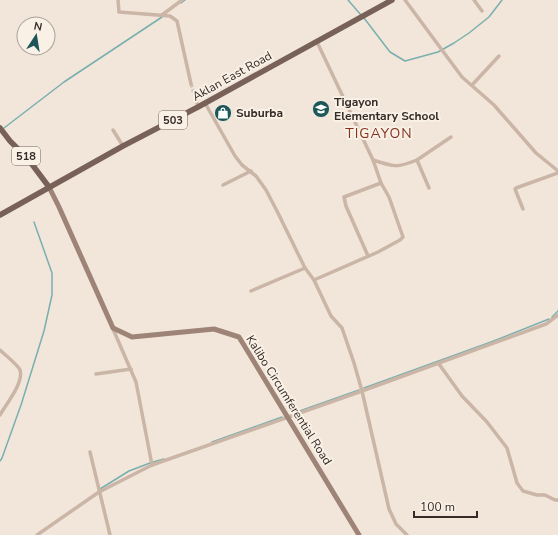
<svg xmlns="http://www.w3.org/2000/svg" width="558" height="535" font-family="'Nunito Sans',sans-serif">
<rect width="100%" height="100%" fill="#f2e6da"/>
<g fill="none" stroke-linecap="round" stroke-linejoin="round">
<g stroke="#79afaf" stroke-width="1.5">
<polyline points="348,0 361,15"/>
<polyline points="181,3 185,0"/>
<polyline points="364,18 390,52 405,61 438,52 454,43 469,33 489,17 502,0"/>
<polyline points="4,128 64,82 162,17"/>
<polyline points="552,317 558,311"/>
<polyline points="364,388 491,342 549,319"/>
<polyline points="294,413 359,390"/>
<polyline points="212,442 282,417"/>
<polyline points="0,461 2,458 21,405 44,331 52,295 52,273 34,222"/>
<polyline points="153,462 164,459"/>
<polyline points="100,489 129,471 150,463"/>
</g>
<polyline stroke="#ccc1b6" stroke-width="3.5" stroke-dasharray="3.5 2" stroke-linecap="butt" points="191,84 196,100"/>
<g stroke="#cab5a6" stroke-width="3.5">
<polyline points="118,0 119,12 170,16 177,21 191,84"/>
<polyline points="405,0 462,77 494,105 536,153 558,171"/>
<polyline points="474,0 482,11"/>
<polyline points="162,15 182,0"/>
<polyline points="472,85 499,56"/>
<polyline points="196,100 198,107"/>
<polyline points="205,103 235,156 242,165 256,176 266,190 277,211 305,268 314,280 331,316 342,328 354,363 362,391 389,509 396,524 407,535"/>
<polyline points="113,130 123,146"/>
<path d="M373,160c21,7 24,8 44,0l12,28"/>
<polyline points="417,160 451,137"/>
<polyline points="223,185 251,171"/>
<polyline points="523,209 515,189 516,188 558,173"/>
<polyline points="368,256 346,206 344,197 381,183"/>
<polyline points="314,280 378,252 400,240 403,237 389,197 381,183 373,160 317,42"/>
<polyline points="251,291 305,268"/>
<polyline points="113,329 136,382 152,465"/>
<path d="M0,350c4,4 18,15 20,20 4,13 -14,34 -20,45"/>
<polyline points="439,364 462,396 487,422 507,448 517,483 523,491 537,495 545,495 555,500 558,500"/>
<polyline points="96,374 131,369"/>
<polyline points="90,452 110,535"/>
<polyline points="37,535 99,492 152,465 362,391 546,324 558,315"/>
</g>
<polyline stroke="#9d8477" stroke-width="5" points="49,187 59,207 113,328 132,337 214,329 239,337 359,535"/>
<g stroke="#786158" stroke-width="5.5">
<polyline points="0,128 10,141 28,159 49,187"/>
<polyline points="0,215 123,146 198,107 392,0"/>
</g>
</g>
<defs>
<g id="school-disc" transform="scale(0.9)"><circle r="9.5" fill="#1c5658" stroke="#f9f0e6"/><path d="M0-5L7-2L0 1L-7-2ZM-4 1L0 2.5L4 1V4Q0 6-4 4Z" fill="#fff"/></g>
<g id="shop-disc" transform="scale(0.9)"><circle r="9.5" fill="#1c5658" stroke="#f9f0e6"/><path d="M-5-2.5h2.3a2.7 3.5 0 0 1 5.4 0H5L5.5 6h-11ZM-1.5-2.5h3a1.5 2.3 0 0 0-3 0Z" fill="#fff"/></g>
</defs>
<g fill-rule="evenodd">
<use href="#school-disc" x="321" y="109"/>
<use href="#shop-disc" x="223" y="113"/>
</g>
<g text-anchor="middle" stroke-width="4" stroke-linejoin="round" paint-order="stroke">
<g fill="#f9f0e6" stroke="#706660" stroke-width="1">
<rect x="159" y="111" width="28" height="18" rx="3"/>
<rect x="12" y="147" width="28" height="18" rx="3"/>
</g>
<g font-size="11" font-weight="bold" fill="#362b27">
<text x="173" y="124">503</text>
<text x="26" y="160">518</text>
</g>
<g font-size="12" fill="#362b27" stroke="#f9f0e6">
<text transform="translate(232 76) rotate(-29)" y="4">Aklan East Road</text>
<text transform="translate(289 400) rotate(58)" y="4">Kalibo Circumferential Road</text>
</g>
<g font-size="12" font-weight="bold" fill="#362b27" stroke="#f9f0e6" text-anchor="start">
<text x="334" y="106">Tigayon<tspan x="334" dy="14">Elementary School</tspan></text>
<text x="236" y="117">Suburba</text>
</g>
<g font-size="14" letter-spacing="1" fill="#85331f" stroke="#f9f0e6">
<text x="379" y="138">TIGAYON</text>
</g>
</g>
<g transform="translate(36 36) rotate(12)"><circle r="19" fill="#f9f0e6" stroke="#aba19a"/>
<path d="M0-3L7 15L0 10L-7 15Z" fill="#1c5658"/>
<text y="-6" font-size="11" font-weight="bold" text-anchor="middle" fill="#362b27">N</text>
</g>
<path d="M414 511v6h63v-6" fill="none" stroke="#362b27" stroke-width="2"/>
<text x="420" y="511" font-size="12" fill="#362b27" stroke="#f9f0e6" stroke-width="3" paint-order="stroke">100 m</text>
</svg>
